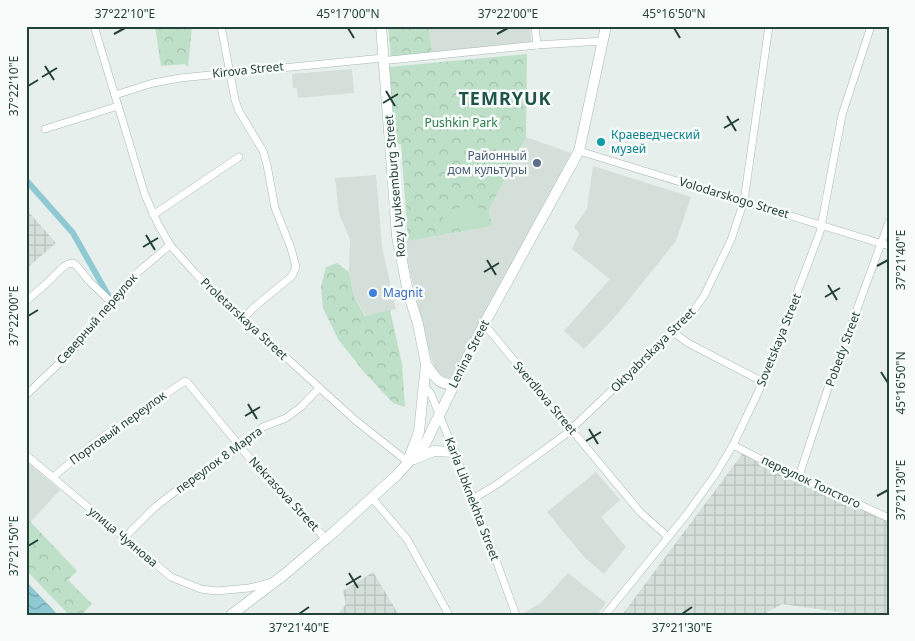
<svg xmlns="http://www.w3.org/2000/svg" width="915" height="641" font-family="'Noto Sans',sans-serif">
<defs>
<pattern id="industrial-grid" width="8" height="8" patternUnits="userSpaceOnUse" patternTransform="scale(1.25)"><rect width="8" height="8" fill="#d4dfda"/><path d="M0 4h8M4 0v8" fill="none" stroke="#b6c1bc"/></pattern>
<pattern id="forest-crowns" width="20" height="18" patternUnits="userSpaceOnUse" patternTransform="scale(1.25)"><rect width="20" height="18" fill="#bfe0c8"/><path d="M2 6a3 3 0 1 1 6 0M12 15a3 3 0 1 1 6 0" fill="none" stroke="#a4c1ad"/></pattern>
<pattern id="water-waves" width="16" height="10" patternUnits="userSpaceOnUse" patternTransform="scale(1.25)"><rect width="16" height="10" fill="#8ec9d4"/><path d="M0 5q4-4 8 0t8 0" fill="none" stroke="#74a5ad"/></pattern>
</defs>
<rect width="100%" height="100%" fill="#e6efeb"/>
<g fill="#d4dfda">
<polygon points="429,26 530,26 531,42 432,53"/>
<polygon points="352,69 354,93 298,98 297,88 293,88 292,74"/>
<polygon points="526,137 571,153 451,378 438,378 428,347 403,242 492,226 489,210"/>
<polygon points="593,166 691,197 676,241 614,318 584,349 564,331 610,279 572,249 579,234 574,227 587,209"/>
<polygon points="376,175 382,247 396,309 366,316 354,297 349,272 350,239 339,214 335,178"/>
<polygon points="26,461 60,490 26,527"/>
<polygon points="596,472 620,500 601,517 626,547 604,574 585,558 547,512"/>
<polygon points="568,573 606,603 597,615 520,615 541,603"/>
</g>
<g fill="url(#industrial-grid)">
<polygon points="26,209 56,243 26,269"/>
<polygon points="743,453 889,520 889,615 860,615 782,604 762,615 622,615"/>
<polygon points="373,572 399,615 337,615 346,604 343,591"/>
</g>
<g fill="url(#forest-crowns)">
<polygon points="155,26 192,26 188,67 185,64 161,66"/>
<polygon points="388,26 429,26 432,53 391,57"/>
<polygon points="527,54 526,137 489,210 492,226 408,241 401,144 395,144 389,67"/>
<polygon points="337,263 349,272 354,297 365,316 390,310 402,364 405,407 393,403 364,372 338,339 323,308 321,286 326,267"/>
<polygon points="26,517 77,571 68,580 92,604 81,615 69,615 26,570"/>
</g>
<polygon fill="#bfe0c8" points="477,203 482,223 446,231 442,212"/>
<polygon fill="url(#water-waves)" points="26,581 58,615 26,615"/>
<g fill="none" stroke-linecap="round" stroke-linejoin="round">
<polyline stroke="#8ec9d4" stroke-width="6" points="26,180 73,233 108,295"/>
<g stroke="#a8b8b2" stroke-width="8">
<g id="street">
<polyline points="94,26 145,195 158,224 170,245 195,273 231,310 258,332 355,420 408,462"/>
<polyline points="221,26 235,100 239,111 263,151 267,165 275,208 291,248 296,267 292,276 252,309 243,320"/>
<polyline points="535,26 537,45"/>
<polyline points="390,60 537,45 603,41"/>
<polyline points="115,95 153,83 180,78 383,58"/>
<polyline points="45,129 118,106"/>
<polyline points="579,151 889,246"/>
<polyline points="153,215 239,157"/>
<polyline points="26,301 46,284 62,268 68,264 73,263 76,265 89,281 113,304"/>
<polyline points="484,324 640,512 668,537"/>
<polyline points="673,332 688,343 763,382"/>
<polyline points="425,386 431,394 478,511 516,615"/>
<polyline points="26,395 72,351 113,304 132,277 170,245"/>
<polyline points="733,445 764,461 889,518"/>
<polyline points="26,455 171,577 201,589 216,591 249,588 273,582"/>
<polyline points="799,476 828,388 889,222"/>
<polyline points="53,477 91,445 185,381 188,383 247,455 326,539"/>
<polyline points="372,498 407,539 449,615"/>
<polyline points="473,499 499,483 566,434 673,332 691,314 704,296 731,240 744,201 769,26"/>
<polyline points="124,538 154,508 182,486 198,474 223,460 263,427 286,418 302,406 319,388"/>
<polyline points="605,615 687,514 715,475 733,445 763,382 820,232 842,115 871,26"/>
</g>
</g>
<g stroke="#a4bbb3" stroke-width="11">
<g id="secondary">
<polyline points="381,26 397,236 408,292 418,324 426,364 419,432 409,458"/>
<path d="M426,364c8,12 13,22 28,20"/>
<polyline points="414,459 434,451 454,452"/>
<polyline points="231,615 285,574 326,539 397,475 425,444 484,324 579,151 606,26"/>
</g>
</g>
<use href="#street" stroke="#fff" stroke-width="7"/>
<use href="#secondary" stroke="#fff" stroke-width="10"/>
</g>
<path fill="none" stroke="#24423a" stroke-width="2" d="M348,28l6,10M674,28l6,10M114,34l11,-6M497,34l11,-6M45,66l9,14M42,77l15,-9M28,86l10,-6M386,91l9,15M383,103l15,-9M727,116l9,15M724,128l15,-9M146,235l9,15M143,247l15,-9M487,260l9,15M877,266l11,-6M484,272l15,-9M828,285l9,15M825,297l15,-9M28,316l10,-6M881,372l7,11M248,404l9,15M245,416l15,-9M589,429l9,15M586,441l15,-9M877,496l11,-6M28,546l10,-6M349,573l9,15M346,585l15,-9M299,614l10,-7M682,614l10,-7"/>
<circle fill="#0f9aa8" stroke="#f7fbf9" stroke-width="2" cx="601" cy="142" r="5"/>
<circle fill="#5c6f8a" stroke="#f7fbf9" stroke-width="2" cx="537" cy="163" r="5"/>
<circle fill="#3f7fe0" stroke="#f7fbf9" stroke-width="2" cx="373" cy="293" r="5"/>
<g text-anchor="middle" stroke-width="5" stroke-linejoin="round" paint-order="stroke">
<g font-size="12" fill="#24423a" stroke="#f7fbf9">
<text transform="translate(248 70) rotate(-6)" y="4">Kirova Street</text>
<text transform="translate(395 186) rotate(-95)" y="4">Rozy Lyuksemburg Street</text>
<text transform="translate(734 198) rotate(17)" y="4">Volodarskogo Street</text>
<text transform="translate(97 319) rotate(-49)" y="4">Северный переулок</text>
<text transform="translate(244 319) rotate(43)" y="4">Proletarskaya Street</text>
<text transform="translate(779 340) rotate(-68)" y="4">Sovetskaya Street</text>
<text transform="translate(843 349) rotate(-70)" y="4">Pobedy Street</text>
<text transform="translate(653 350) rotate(-45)" y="4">Oktyabrskaya Street</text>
<text transform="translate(469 354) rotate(-63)" y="4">Lenina Street</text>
<text transform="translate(545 398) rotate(50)" y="4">Sverdlova Street</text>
<text transform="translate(118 428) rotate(-36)" y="4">Портовый переулок</text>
<text transform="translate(219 460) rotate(-36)" y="4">переулок 8 Марта</text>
<text transform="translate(811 482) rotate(25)" y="4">переулок Толстого</text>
<text transform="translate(284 494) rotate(47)" y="4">Nekrasova Street</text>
<text transform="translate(472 499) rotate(69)" y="4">Karla Libknekhta Street</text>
<text transform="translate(123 537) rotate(40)" y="4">улица Чуянова</text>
</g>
<g font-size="12" fill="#2d7a4b" stroke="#f7fbf9">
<text x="461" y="127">Pushkin Park</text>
</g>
<g font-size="12" fill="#0d838f" stroke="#f7fbf9" text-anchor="start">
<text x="611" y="139">Краеведческий<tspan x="611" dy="14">музей</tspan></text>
</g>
<g font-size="12" fill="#4e5e75" stroke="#f7fbf9" text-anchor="end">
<text x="527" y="160">Районный<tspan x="527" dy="14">дом культуры</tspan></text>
</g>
<g font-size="12" fill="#366cbe" stroke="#f7fbf9" text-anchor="start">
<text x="383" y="297">Magnit</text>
</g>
<g font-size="18" font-weight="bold" letter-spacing="1" fill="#1f5548" stroke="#f7fbf9">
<text x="505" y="105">TEMRYUK</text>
</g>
</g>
<rect width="915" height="641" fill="none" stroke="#f7fbf9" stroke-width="55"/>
<rect x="28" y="28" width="860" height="586" fill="none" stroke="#24423a" stroke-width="2"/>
<g font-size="12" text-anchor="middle" fill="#24423a">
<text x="125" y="18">37°22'10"E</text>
<text x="348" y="18">45°17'00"N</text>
<text x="508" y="18">37°22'00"E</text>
<text x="674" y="18">45°16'50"N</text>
<text transform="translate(14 86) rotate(-90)" y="4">37°22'10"E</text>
<text transform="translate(901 260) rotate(-90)" y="4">37°21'40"E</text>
<text transform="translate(14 316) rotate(-90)" y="4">37°22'00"E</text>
<text transform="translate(901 383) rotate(-90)" y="4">45°16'50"N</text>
<text transform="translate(901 490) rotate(-90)" y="4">37°21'30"E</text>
<text transform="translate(14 546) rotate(-90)" y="4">37°21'50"E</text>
<text x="299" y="632">37°21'40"E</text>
<text x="682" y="632">37°21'30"E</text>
</g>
</svg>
